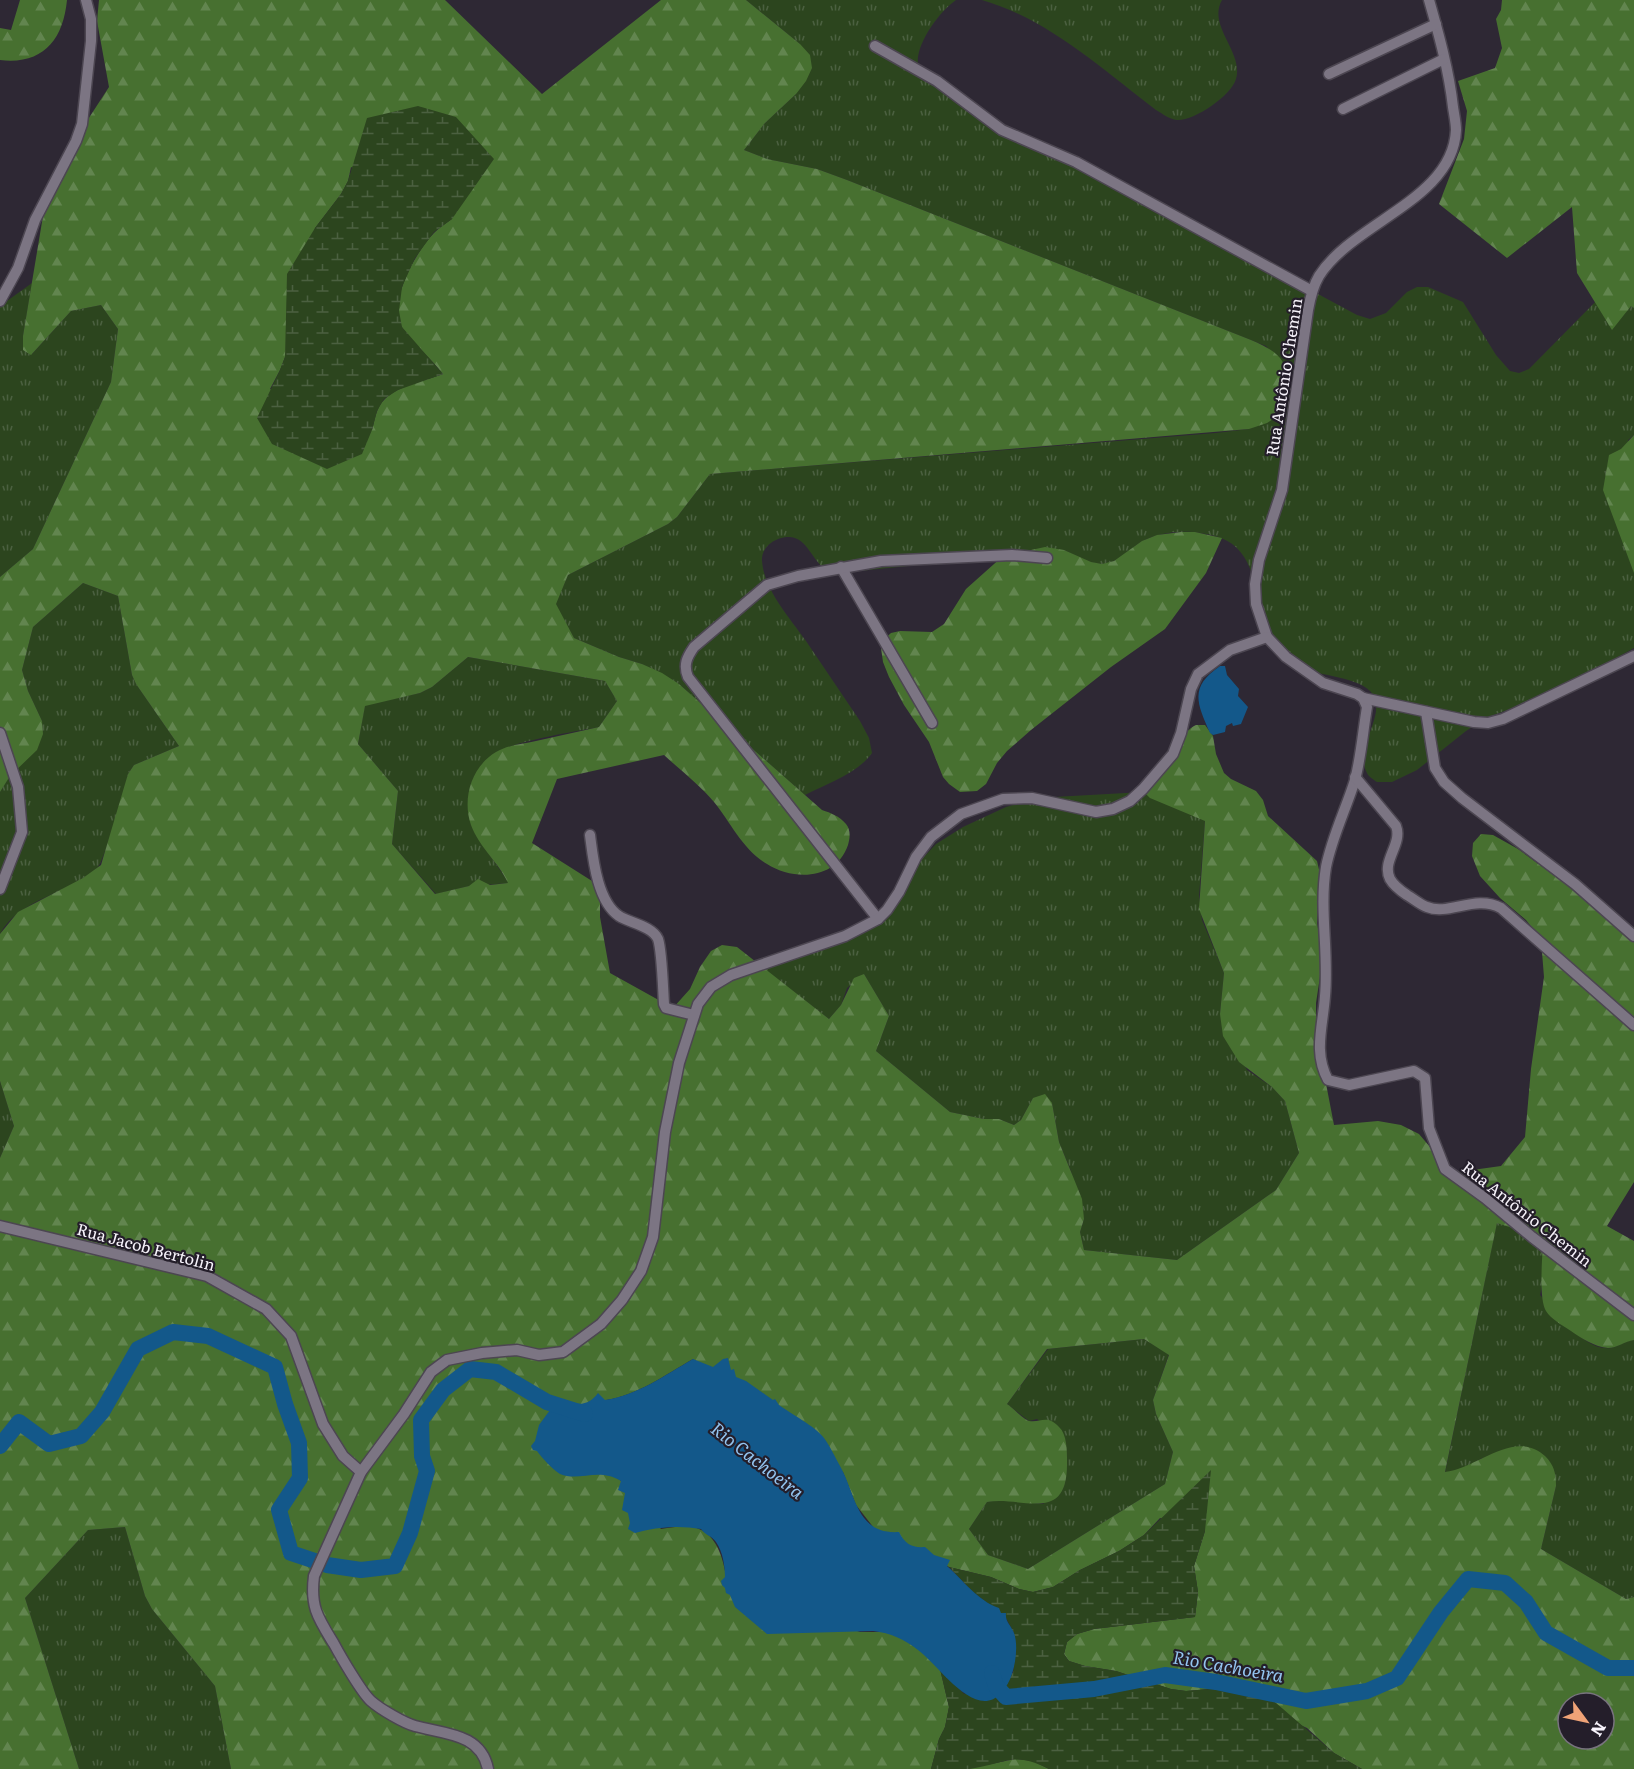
<svg xmlns="http://www.w3.org/2000/svg" width="1634" height="1769" font-family="Literata,serif">
<defs>
<pattern id="grass-tufts" width="24" height="20" patternUnits="userSpaceOnUse" patternTransform="scale(1.5)"><rect width="24" height="20" fill="#2c451e"/><path d="M3 7l-1-3M5 7V3M7 7l1-3M15 17l-1-3M17 17v-4M19 17l1-3" fill="none" stroke="#4b6040"/></pattern>
<pattern id="forest-firs" width="22" height="20" patternUnits="userSpaceOnUse" patternTransform="scale(1.5)"><rect width="22" height="20" fill="#477030"/><path d="M5 1l3.5 6h-7zM16 11l3.5 6h-7z" fill="#62854f"/></pattern>
<pattern id="wetland-marsh" width="20" height="14" patternUnits="userSpaceOnUse" patternTransform="scale(1.5)"><rect width="20" height="14" fill="#2c451e"/><path d="M1 5h8M5 5V1M11 12h8M15 12V8" fill="none" stroke="#4b6040"/></pattern>
</defs>
<rect width="100%" height="100%" fill="#2e2834"/>
<g fill="url(#grass-tufts)">
<path d="M746,0h210c-16,11 -41,44 -38,65l82,58 357,192 13,4 16,-6 21,-21 10,-5h11l35,15 33,53 14,16 9,2 10,-4 79,-80 26,19v127l-6,5 6,101v107l-82,46 -64,23 -22,14 -49,39 -25,12h-15c-3,-2 -9,-6 -10,-9 -13,-23 16,-54 8,-75 -8,-20 -51,-22 -70,-28 -11,-4 -22,-10 -31,-18 -8,-8 -10,-18 -12,-29 -6,-31 -7,-72 -41,-85 -24,-9 -58,-9 -80,4 -12,7 -24,22 -39,22 -13,0 -27,-9 -38,-14l-205,21c-10,1 -23,3 -32,-1 -15,-8 -19,-32 -37,-33 -13,-1 -29,9 -28,24 2,29 28,57 44,80 18,27 36,53 54,80l9,17 3,15c-15,21 -44,30 -67,42l-126,-111 -37,-20 -23,-7 -45,-19 -19,-34 13,-29 100,-51 9,-7 33,-43 506,-41 33,-4 30,-14 6,-48 -19,-21 -419,-166 -30,-11 -50,-10 -23,-9 21,-27 31,-29 4,-50z"/>
<path d="M982,0h240c-15,26 22,52 14,79 -5,17 -42,42 -59,41 -8,-1 -14,-6 -21,-10 -54,-41 -108,-91 -174,-110z"/>
<polygon points="32,283 23,336 32,354 71,311 101,305 118,329 111,382 33,549 0,577 0,306"/>
<path d="M83,583l35,13 14,79 4,9 43,62 -45,19 -6,9c-2,13 -24,87 -30,93 -27,26 -80,32 -98,67v-142l42,-71 -14,-30 -6,-21 11,-43z"/>
<path d="M468,657l137,24 12,20 -18,26c-25,5 -87,14 -105,27 -10,7 -15,15 -21,25l11,68 25,36 -40,3 -33,8 -44,-50 6,-53 -40,-47 7,-39 55,-12 12,-6z"/>
<path d="M1144,792c19,12 41,19 61,28l-6,76 3,24 22,53 -4,41 27,56 25,17 13,14 14,52 -23,37 -99,70 -93,-10 -4,-18 4,-13 -13,-48 -12,-29 -7,-39 -19,-5 -12,22 -7,5 -15,-6h-15l-34,-7 -74,-61 13,-35 -25,-42 -17,14 -6,17 -12,14 -68,-52 72,-26 56,-34 34,-49 13,-14 27,-17 43,-20 30,-9z"/>
<polygon points="0,1081 14,1126 0,1158"/>
<path d="M1497,1222l46,16v42l-3,15c16,17 45,57 71,53 8,-2 15,-8 23,-8v257l-8,2 -85,-50 15,-63 -74,-28 -18,11 -19,4z"/>
<polygon points="1144,1339 1169,1354 1153,1400 1156,1414 1173,1452 1165,1484 1028,1569 988,1555 969,1529 987,1502 999,1500 1043,1504 1065,1483 1067,1462 1065,1439 1037,1419 1029,1421 1007,1404 1048,1349"/>
<polygon points="125,1527 145,1596 152,1609 215,1686 231,1769 79,1769 25,1598 88,1530"/>
</g>
<g fill="url(#forest-firs)" fill-rule="evenodd">
<path d="M20,0h47c-4,41 -25,65 -67,60v-32l11,2z"/>
<path d="M99,0h346l97,94 119,-94h85l54,44 10,11 2,13 -6,13 -10,13 -31,29 -21,27 23,9 50,10 30,11 404,160c46,19 35,32 28,75l-12,8 -18,6 -539,45 -33,43 -9,7 -100,51 -12,29 18,34 45,19 23,7 20,9 17,11 143,126c9,3 17,6 24,14 5,6 4,14 2,21 -12,35 -54,36 -81,19 -24,-14 -36,-41 -53,-62 -14,-17 -34,-32 -50,-47l-107,24 -25,64 60,38 8,20v16l10,56 63,35 17,-19 10,-22 11,-16 11,-6 15,2 92,72 12,-14 13,-27 10,-4 25,42 -13,35 74,61 34,7h15l15,6 7,-5 12,-22 12,-4 7,9 7,39 23,57 2,20 -4,13 4,18 93,10 99,-70 23,-37 -14,-52 -13,-14 -33,-25 -16,-26 -3,-22 4,-41 -25,-64 6,-88 -55,-23 -6,-6c9,-13 39,-63 52,-67 1,0 8,0 9,0l8,11 3,18 8,19 7,6 25,12 7,9 5,16 49,45 3,13 -3,49 5,28 -1,19 -5,33v29l18,93 44,-4 23,4 18,9 17,20 22,18 43,-6 24,-29 6,-68 13,-92 -2,-25 -8,-22 -8,-10 -26,-22 -20,-22 -8,-20 1,-13 8,-9 12,1 25,14 116,85v248l-27,44 27,15v99c-9,1 -17,8 -26,8 -13,-1 -27,-10 -37,-17 -9,-6 -20,-12 -25,-20 -8,-14 -3,-56 -3,-73l-46,-15 -52,249c32,-3 69,-44 100,-16 9,9 11,17 11,30l-15,63 85,50 8,-2v172h-272l-28,-16 -27,-25 -86,-40 -35,3 -15,-2 -55,-18 -31,-5 -16,-5 -5,-7 3,-12 10,-8 17,-5 101,-12 3,-25 -4,-26 11,-35 -45,-13 -16,17 -25,16 -39,19 -27,17 -20,5 -14,-3 -28,-12 -42,-10 -22,-14 -38,-16 -15,-9 -18,-23 -13,-33 -150,-113c-28,16 -55,36 -87,41l-32,75c12,-1 27,-3 39,1 16,6 37,39 48,53 8,-1 17,-3 25,-3 33,2 38,36 42,62l132,44h26l17,7 18,12 19,18 9,38 -4,20 -6,12 -8,30h-700l-16,-83 -63,-77 -7,-13 -20,-69 -37,3 -63,68 54,171h-79v-611l14,-32 -14,-45v-147l18,-22 65,-34 18,-13 27,-91 6,-9 45,-19 -43,-62 -4,-9 -14,-79 -35,-13 -50,44 -11,43 6,21 14,30 1,13 -6,16 -27,26 -10,16v-215l33,-28 78,-167 7,-53 -17,-24 -30,6 -40,44 -8,-5v-14l24,-144 23,-45 39,-60 -12,-66zM351,167l101,52c-6,4 -13,9 -18,14 -18,19 -48,70 -31,96 11,16 28,29 40,45 -18,7 -44,11 -58,25 -9,8 -10,21 -13,31l-102,-41 10,-19 5,-13 30,-129 26,-34 7,-13zM468,657l137,24 12,20 -18,26c-21,5 -42,9 -63,14 -14,3 -28,4 -40,11 -25,15 -34,47 -25,73 8,22 28,38 37,58l-18,2 -12,-6 -9,7 -34,8 -43,-50 6,-53 -40,-47 7,-38 55,-13 12,-6zM1144,1339l25,16 -16,45 3,14 17,38 -8,32 -137,85 -40,-14 -19,-26 18,-27c37,-6 81,23 80,-40 0,-11 0,-28 -8,-35 -12,-13 -18,-4 -30,-6 -6,-2 -16,-13 -22,-17l40,-55zM1568,1703h36v36h-36z"/>
<polygon points="1502,0 1634,0 1634,308 1631,306 1612,330 1577,273 1572,207 1507,258 1439,204 1464,139 1467,111 1458,81 1495,68 1502,48 1496,19 1501,10"/>
<polygon points="1634,435 1634,573 1603,490 1609,455 1621,449"/>
<polygon points="1181,532 1195,532 1222,538 1206,573 1165,629 1111,667 1031,730 1007,751 997,763 986,784 977,791 960,792 949,784 943,777 929,742 904,705 889,677 883,662 881,648 883,640 891,633 900,631 932,632 944,624 966,589 1003,556 1045,547 1064,550 1091,562 1102,564 1114,561 1142,541 1157,535"/>
<polygon points="1015,1759 1033,1761 1049,1769 967,1769"/>
</g>
<g fill="url(#wetland-marsh)">
<polygon points="418,106 456,117 494,159 452,219 434,232 415,258 402,287 399,311 402,327 443,374 398,390 384,399 377,411 372,430 362,454 327,469 272,444 257,418 280,370 285,357 287,274 315,228 341,194 348,181 367,118"/>
<path d="M1211,1470l-6,61 -11,35 4,26 -3,25 -101,12 -17,5 -10,8 -3,12 5,7 16,5 31,5 55,18 15,2 35,-3 48,9 65,56 28,16h-313c-39,-19 -43,-4 -81,0 -12,0 -25,0 -37,0l8,-30 6,-12 4,-20 -9,-38 24,25 49,-21 3,-26 -2,-14 -8,-15 -34,-27 -23,-24 42,10 28,12 14,3 20,-5 27,-17 39,-19 25,-16z"/>
</g>
<g fill="#13588a">
<path d="M1220,666h5l2,9 12,14 -1,7 10,11 -7,17 -8,2 -1,-3 -6,3 -1,6 -12,3 -3,-2c-13,-30 -21,-46 10,-67z"/>
<path d="M728,1358l3,12 3,-1 2,8 10,4 27,19 2,-1 4,6c12,9 36,21 45,33 6,8 11,19 16,28 16,28 16,69 59,66 6,12 13,16 26,15l9,8 16,5 -3,6c15,13 31,35 52,42l2,5h5c-1,9 5,12 8,20 4,11 2,29 -2,41 -2,7 -6,13 -11,19 -26,29 -63,-29 -83,-43 -14,-11 -27,-17 -45,-19l-106,3 -32,-27 -5,-12 -4,-2 -1,-5 -3,-3 -1,-4 4,-4c0,-10 -2,-25 -9,-35 -4,-6 -11,-7 -15,-13 -22,-4 -46,-2 -66,4l-7,-4 2,-6 -2,-10 -6,-3 3,-17 -7,-3 3,-9c-23,-14 -41,1 -61,-7 -7,-4 -19,-17 -23,-23l-4,-1 -2,-4 4,-5 4,-16 11,-15c8,1 15,-2 19,-9 11,6 22,2 29,-8l7,7c33,-5 60,-25 88,-41l20,8 10,-8z"/>
</g>
<g fill="none" stroke-linecap="round" stroke-linejoin="round">
<g stroke="#13588a" stroke-width="16">
<polyline points="0,1446 19,1422 49,1444 81,1436 102,1412 138,1349 173,1332 208,1336 275,1367 285,1404 299,1443 300,1478 279,1510 291,1553 327,1565 361,1570 395,1566 410,1533 427,1471 422,1456 421,1420 443,1390 470,1369 496,1372 547,1402 585,1414"/>
<polyline points="992,1673 996,1686 1006,1697 1094,1689 1165,1675 1216,1682 1306,1701 1367,1691 1397,1678 1441,1612 1468,1579 1505,1583 1526,1602 1546,1633 1608,1668 1634,1668"/>
</g>
<g stroke="#4c4651" stroke-width="13">
<g id="minor">
<path d="M1429,0c10,35 20,71 24,107 1,7 3,16 3,23 -3,70 -103,92 -137,146 -6,10 -9,23 -11,34l-26,180 -23,70 -4,24 1,20 11,33 19,20 37,26 34,11 6,4 4,9c-4,24 -6,50 -12,73 -9,29 -23,57 -29,87 -7,42 3,86 -1,129 -2,30 -12,56 3,84l21,5 65,-14 11,7 4,50 16,41 40,29 47,39 102,78"/>
<polyline points="875,46 937,81 1002,130 1076,162 1312,291"/>
<polyline points="1329,74 1436,24"/>
<polyline points="1343,109 1444,59"/>
<polyline points="0,301 18,268 35,220 76,141 82,124 91,41 91,19 86,0"/>
<polyline points="841,567 932,723"/>
<polyline points="1363,698 1474,722 1488,723 1503,719 1634,656"/>
<polyline points="1426,712 1435,768 1444,782 1462,798 1575,884 1634,936"/>
<polyline points="0,733 18,787 22,832 0,889"/>
<path d="M1355,777l41,49c7,18 -15,35 -6,53 4,7 11,12 17,16 7,4 14,10 20,12 22,9 48,-13 74,1l133,117"/>
<path d="M590,835c3,23 7,66 29,81 11,7 33,10 39,23 4,12 5,50 6,65l2,4 28,7"/>
<path d="M878,919l-190,-242c-5,-12 -1,-20 6,-30l73,-62 31,-9 83,-15 131,-6 35,3"/>
<polyline points="0,1226 207,1276 266,1309 291,1336 323,1424 343,1456 361,1472"/>
<path d="M488,1769c-7,-36 -44,-35 -73,-43 -11,-3 -35,-17 -44,-25 -9,-8 -30,-44 -37,-57 -16,-26 -24,-37 -20,-68l47,-104 43,-58 27,-42 16,-12 35,-7 35,-3 22,5 24,-3 38,-28 21,-24 19,-29 12,-34 12,-105 14,-69 19,-59 13,-17 20,-12 114,-39 33,-17 9,-9 12,-18 17,-35 15,-20 30,-23 42,-15 29,-1 64,14 17,-3 17,-8 13,-12 30,-35 8,-21 10,-44 7,-15 32,-24 37,-13"/>
</g>
</g>
<use href="#minor" stroke="#7c7583" stroke-width="10"/>
</g>
<g text-anchor="middle" stroke-width="4.5" stroke-linejoin="round" paint-order="stroke">
<g font-size="16" fill="#f7f3fb" stroke="#241e2a">
<text transform="translate(1284 377) rotate(-81)" y="6">Rua Antônio Chemin</text>
<text transform="translate(1527 1214) rotate(38)" y="6">Rua Antônio Chemin</text>
<text transform="translate(146 1247) rotate(15)" y="6">Rua Jacob Bertolin</text>
</g>
<g font-size="18" font-style="italic" fill="#93c4f0" stroke="#241e2a">
<text transform="translate(757 1461) rotate(38)" y="6">Rio Cachoeira</text>
<text transform="translate(1228 1667) rotate(10)" y="6">Rio Cachoeira</text>
</g>
</g>
<g transform="translate(1586 1721) rotate(123)"><circle r="28" fill="#241e2a" stroke="#78737e" stroke-width="1.5"/>
<path d="M0-4.5L10 22L0 15L-10 22Z" fill="#efa377"/>
<text y="-9" font-size="16" font-weight="bold" text-anchor="middle" fill="#f7f3fb">N</text>
</g>
</svg>
